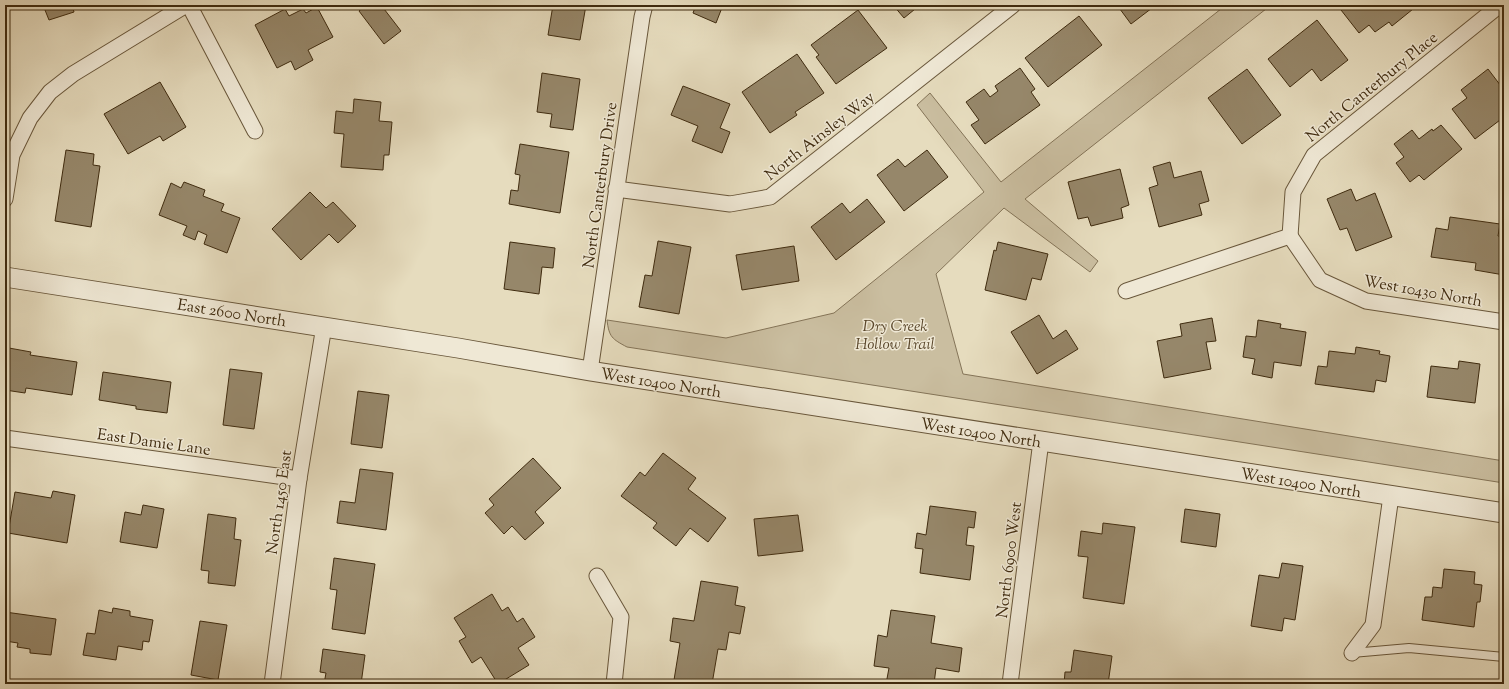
<svg xmlns="http://www.w3.org/2000/svg" width="1509" height="689" font-family="'Sorts Mill Goudy',serif">
<rect width="100%" height="100%" fill="#e6dcbe"/>
<filter id="stains"><feTurbulence type="fractalNoise" baseFrequency=".005" numOctaves="4"/><feColorMatrix values="0 0 0 0 .2 0 0 0 0 .09 0 0 0 0 .02 0 0 0 .5 -.17"/></filter>
<radialGradient id="worn" r=".72"><stop offset=".6" stop-color="#630" stop-opacity="0"/><stop offset="1" stop-color="#630" stop-opacity=".3"/></radialGradient>
<path fill="#cabea0" stroke="#847458" d="M1226,5h45l-246,194 73,62 -8,11 -86,-64 -68,66 27,100 541,87v22l-877,-136c-15,-8 -18,-10 -20,-27l119,18 108,-25 150,-121 -67,-87 13,-12 71,89z"/>
<g fill="#96876a" stroke="#3f2b0f">
<polygon points="43,5 72,5 74,12 49,20"/>
<polygon points="366,5 381,5 401,31 384,44 359,11"/>
<polygon points="553,5 586,5 580,40 548,35"/>
<polygon points="696,5 723,5 716,23 693,13"/>
<polygon points="893,5 920,5 904,18"/>
<polygon points="1117,5 1156,5 1131,24"/>
<polygon points="1347,5 1418,5 1392,26 1389,22 1375,32 1369,25 1359,33 1341,10"/>
<polygon points="317,7 333,37 308,50 313,60 295,70 291,61 277,68 255,25 285,9 289,16 303,9 306,13"/>
<polygon points="858,10 887,48 836,84 816,57 819,55 811,45"/>
<polygon points="1079,16 1102,45 1048,87 1025,58"/>
<polygon points="1317,20 1348,60 1321,81 1312,69 1290,87 1268,59"/>
<polygon points="797,54 824,93 795,112 797,115 770,133 742,92"/>
<polygon points="1020,68 1035,89 1031,92 1040,105 985,144 971,125 979,120 966,102 984,89 990,97 998,91 995,86"/>
<polygon points="1247,69 1281,115 1242,144 1208,98"/>
<polygon points="1488,69 1504,90 1504,117 1475,139 1452,109 1467,98 1461,90"/>
<polygon points="542,73 580,79 573,130 550,127 552,114 537,112"/>
<polygon points="160,82 186,127 163,141 160,136 128,154 104,114"/>
<polygon points="683,86 730,104 720,128 730,132 722,153 692,141 698,126 671,115"/>
<polygon points="354,99 381,102 379,121 392,122 389,155 384,155 383,170 341,167 344,134 334,133 336,111 353,113"/>
<polygon points="1441,125 1462,149 1424,180 1419,175 1410,182 1396,163 1404,157 1394,144 1412,130 1419,139 1432,129 1433,131"/>
<polygon points="520,144 569,152 560,213 509,204 511,190 518,191 520,175 515,174"/>
<polygon points="66,150 94,154 93,165 100,166 91,227 55,221"/>
<polygon points="927,150 948,177 904,211 877,175 898,159 905,167"/>
<polygon points="1170,162 1174,178 1201,171 1209,201 1199,204 1202,215 1159,227 1149,188 1158,185 1153,167"/>
<polygon points="1120,169 1129,205 1121,208 1123,218 1091,226 1088,217 1078,219 1068,182"/>
<polygon points="184,182 205,190 203,196 224,204 221,211 240,218 227,253 204,244 207,235 198,231 195,240 183,235 187,226 159,215 171,183 181,188"/>
<polygon points="1351,189 1356,201 1375,193 1392,237 1356,251 1347,228 1340,230 1327,199"/>
<polygon points="310,192 326,208 333,202 356,226 338,243 329,234 301,260 272,229"/>
<polygon points="867,199 885,222 836,260 811,227 842,203 850,213"/>
<polygon points="1450,217 1500,224 1498,236 1504,237 1504,275 1475,270 1476,263 1431,257 1436,228 1448,230"/>
<polygon points="658,241 691,247 679,314 639,307 645,275 652,276"/>
<polygon points="510,242 555,248 553,268 542,267 539,294 504,289"/>
<polygon points="998,242 1048,254 1041,280 1032,278 1026,300 985,290 994,250 996,251"/>
<polygon points="794,246 799,281 742,290 736,255"/>
<polygon points="1039,315 1053,339 1066,330 1078,349 1037,374 1011,332"/>
<polygon points="1212,318 1216,341 1206,342 1211,369 1164,378 1157,341 1182,336 1180,324"/>
<polygon points="1258,320 1281,324 1280,328 1306,332 1301,366 1274,362 1272,378 1252,374 1255,359 1243,357 1246,336 1256,337"/>
<polygon points="1356,347 1380,351 1379,354 1390,356 1386,382 1376,380 1374,392 1315,384 1318,366 1327,367 1329,351 1355,354"/>
<polygon points="9,348 31,352 30,355 77,362 72,395 26,388 25,393 5,390 5,372"/>
<polygon points="1459,361 1480,364 1475,403 1427,397 1431,366 1458,369"/>
<polygon points="230,369 262,373 254,429 223,425"/>
<polygon points="103,372 171,382 167,413 136,409 136,406 99,400"/>
<polygon points="358,391 389,395 382,448 351,444"/>
<polygon points="663,453 696,478 688,489 726,518 708,542 690,528 676,546 653,528 657,523 621,496 640,472 645,476"/>
<polygon points="533,458 561,488 535,512 544,523 525,540 512,526 504,534 485,513 494,505 489,499"/>
<polygon points="360,469 393,473 386,530 337,523 340,501 355,503"/>
<polygon points="53,491 75,495 67,543 8,533 15,492 51,498"/>
<polygon points="143,505 164,509 157,548 120,542 125,512 141,515"/>
<polygon points="930,506 976,512 974,528 968,527 966,545 974,546 970,580 920,573 923,549 915,548 917,533 926,535"/>
<polygon points="1185,509 1220,514 1216,547 1181,542"/>
<polygon points="208,514 236,518 234,539 241,540 235,586 208,583 209,571 201,570"/>
<polygon points="798,515 803,551 758,556 754,519"/>
<polygon points="1103,523 1135,527 1124,604 1083,598 1088,557 1078,556 1081,531 1102,534"/>
<polygon points="334,558 375,564 365,634 332,629 337,590 330,589"/>
<polygon points="1282,563 1303,566 1295,620 1284,618 1282,631 1251,626 1259,575 1279,578"/>
<polygon points="1444,569 1475,572 1474,584 1482,585 1480,602 1477,602 1474,627 1422,620 1425,597 1432,597 1433,587 1442,588"/>
<polygon points="701,581 738,587 735,605 745,607 740,634 729,632 726,650 718,649 712,684 697,684 674,680 680,643 670,641 673,618 694,621"/>
<polygon points="492,594 502,611 508,607 517,622 523,618 535,637 518,648 529,665 498,684 481,657 472,663 459,641 466,637 454,618"/>
<polygon points="113,608 130,611 130,616 153,620 149,642 143,641 142,650 118,646 116,660 83,655 87,633 95,634 99,610 112,613"/>
<polygon points="891,610 935,616 931,643 962,648 959,672 936,668 934,684 871,684 872,682 886,684 889,668 874,666 878,635 887,637"/>
<polygon points="5,612 56,619 51,655 30,653 30,649 17,647 18,643 5,641"/>
<polygon points="200,621 227,625 218,680 191,675"/>
<polygon points="323,649 365,655 361,684 324,684 326,673 320,672"/>
<polygon points="1074,650 1112,656 1108,684 1064,684 1065,672 1071,672"/>
</g>
<g fill="none" stroke-linecap="round" stroke-linejoin="round">
<g stroke="#69573b" stroke-width="10">
<polyline id="service" points="1352,653 1409,648 1504,657"/>
</g>
<g stroke="#69573b" stroke-width="17">
<g id="minor">
<polyline points="189,5 255,131"/>
<polyline points="616,189 730,204 770,197 1013,5"/>
<polyline points="5,199 12,155 30,118 50,92 73,74 186,5"/>
<polyline points="1290,236 1293,192 1314,155 1500,5"/>
<polyline points="1290,236 1320,280 1366,301 1504,322"/>
<polyline points="1126,291 1290,236"/>
<polyline points="590,371 642,17 645,5"/>
<polyline points="5,438 299,479"/>
<polyline points="597,576 621,617 614,684"/>
<polyline points="1352,653 1373,625 1391,496"/>
<polyline points="272,684 299,479 324,326"/>
<polyline points="1010,684 1041,441"/>
</g>
</g>
<g stroke="#69573b" stroke-width="21">
<polyline id="tertiary" points="5,277 458,348 590,371 1504,513"/>
</g>
<use href="#service" stroke="#efe8d5" stroke-width="8"/>
<use href="#minor" stroke="#efe8d5" stroke-width="15"/>
<use href="#tertiary" stroke="#efe8d5" stroke-width="19"/>
</g>
<g text-anchor="middle" stroke-width="3" stroke-linejoin="round" paint-order="stroke">
<g font-size="16" fill="#3f2b0f" stroke="#efe8d5">
<text transform="translate(1371 86) rotate(-39)" y="6">North Canterbury Place</text>
<text transform="translate(819 135) rotate(-38)" y="6">North Ainsley Way</text>
<text transform="translate(599 185) rotate(-82)" y="6">North Canterbury Drive</text>
<text transform="translate(1423 290) rotate(10)" y="6">West 10430 North</text>
<text transform="translate(232 312) rotate(9)" y="6">East 2600 North</text>
<text transform="translate(661 382) rotate(9)" y="6">West 10400 North</text>
<text transform="translate(981 432) rotate(9)" y="6">West 10400 North</text>
<text transform="translate(154 441) rotate(8)" y="6">East Damie Lane</text>
<text transform="translate(1301 482) rotate(9)" y="6">West 10400 North</text>
<text transform="translate(278 502) rotate(-82)" y="6">North 1450 East</text>
<text transform="translate(1008 560) rotate(-83)" y="6">North 6900 West</text>
</g>
<g font-size="16" font-style="italic" fill="#5b482c" stroke="#efe8d5">
<text x="895" y="331">Dry Creek<tspan x="895" dy="18">Hollow Trail</tspan></text>
</g>
</g>
<rect width="1509" height="689" fill="none" stroke="#e6dcbe" stroke-width="20"/>
<rect x="6" y="6" width="1497" height="677" fill="none" stroke="#3f2b0f" stroke-width="2"/>
<rect x="10" y="10" width="1489" height="669" fill="none" stroke="#3f2b0f"/>
<rect width="100%" height="100%" filter="url(#stains)"/>
<rect width="100%" height="100%" fill="url(#worn)"/>
</svg>
